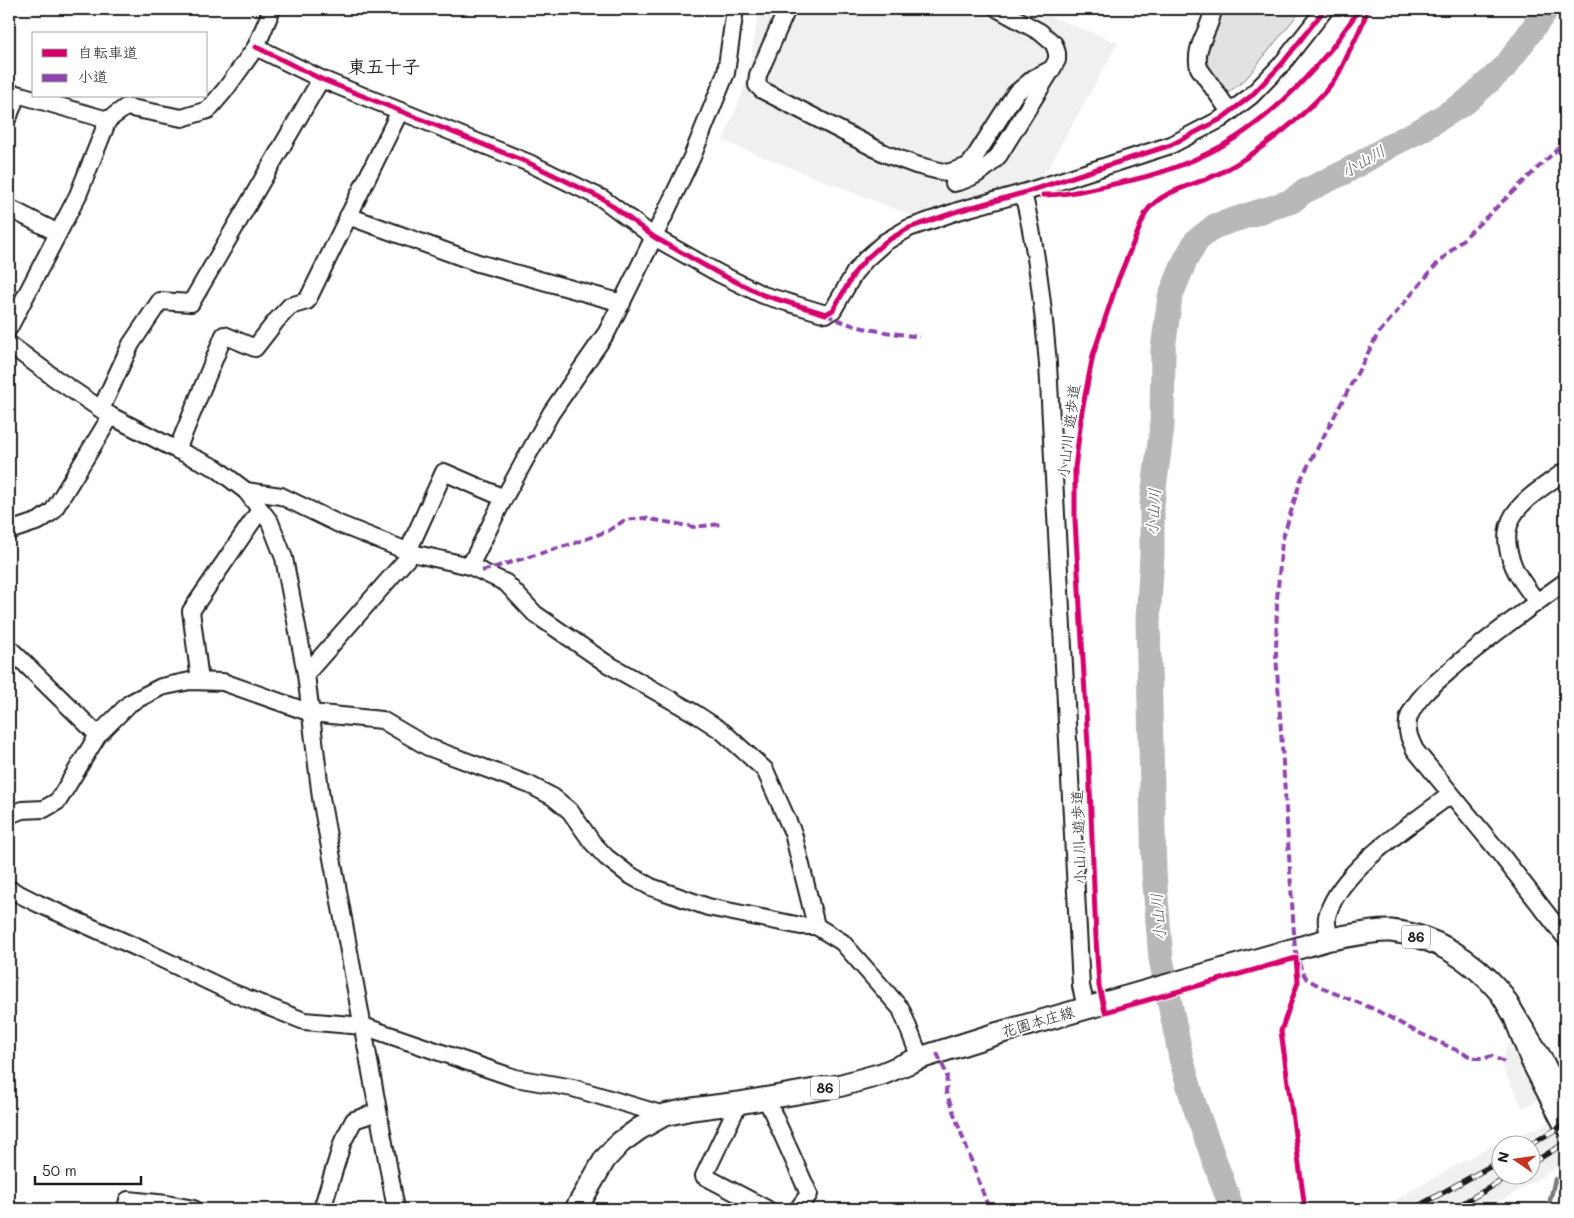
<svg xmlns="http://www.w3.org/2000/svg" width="1574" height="1218" font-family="Mali,'Klee One',sans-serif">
<rect width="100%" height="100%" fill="#fff"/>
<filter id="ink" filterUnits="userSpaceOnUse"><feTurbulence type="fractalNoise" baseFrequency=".02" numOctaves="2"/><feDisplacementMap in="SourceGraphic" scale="10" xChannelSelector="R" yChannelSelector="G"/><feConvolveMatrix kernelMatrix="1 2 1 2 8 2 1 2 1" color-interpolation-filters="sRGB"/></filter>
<g filter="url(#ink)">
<g fill="#f0f0f0" fill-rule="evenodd">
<polygon points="759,9 1033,9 1118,43 1048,168 1037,182 915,217 723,141 742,94 751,59"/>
<polygon points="1509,1041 1539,1099 1523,1108 1501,1065"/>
<path d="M1555,1121l10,18v17l-4,7 -5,5 -69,41h-108l110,-62zM1502,1146h30v30h-30z"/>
</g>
<polygon fill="#e2e2e2" stroke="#7f7f7f" points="1223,9 1302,9 1245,80 1226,94 1205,64 1205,54"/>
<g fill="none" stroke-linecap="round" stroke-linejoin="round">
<polyline stroke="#7a7a7a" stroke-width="4.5" points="1548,1209 1555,1179"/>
<polyline stroke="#b8b8b8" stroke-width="25" points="1232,1209 1194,1104 1181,1058 1161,959 1154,873 1148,620 1152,555 1152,504 1162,427 1163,349 1170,297 1185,261 1196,241 1215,226 1292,201 1303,192 1345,172 1395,143 1421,130 1466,102 1505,67 1547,9"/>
<g stroke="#1c1c1c" stroke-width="20">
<g id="minor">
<polyline points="787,9 758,75 757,85 762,90 886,154 916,165 947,173 966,167 971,163 1015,94 1034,78 1052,69 1057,60 1057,53 1054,44 1040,32 998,9"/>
<path d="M1213,9c-2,21 -20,37 -14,59l31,44"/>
<polyline points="256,47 321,79 529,163 603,199 654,237 718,273 763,295 826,314 833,310 855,272 866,259 885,242 909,228 958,211 1023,193 1171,145 1221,119 1251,96 1281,65 1325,9"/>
<polyline points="9,116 17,94 108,120"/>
<path d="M954,183c18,-4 33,-14 45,-28l53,-86"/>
<path d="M1023,193c14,56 20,114 25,171l33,622 5,22"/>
<polyline points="9,208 58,233"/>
<polyline points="348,216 478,263 622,303"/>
<polyline points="9,328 78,195 108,120 126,107 182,118 208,110 225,90 256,47 272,9"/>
<polyline points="9,344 56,379 111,416 177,450 216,468 246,491 270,522 284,558 306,674 321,798 396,1209"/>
<polyline points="101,409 131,344 160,301 191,303 321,79"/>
<polyline points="177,450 224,335 255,348 276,321 290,306 307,301 400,111"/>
<polyline points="246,491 281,496 339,524 412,553 470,566 506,583 535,614 606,663 696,714 722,731 765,770 793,833 816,926 842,942 901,1009 920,1058"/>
<polyline points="9,531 39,521 53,511 111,416"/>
<polyline points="408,551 444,472 504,498"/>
<polyline points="470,566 504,498 551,413 607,332 654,237 692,157 726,73 735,9"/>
<path d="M1565,582c-38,27 -75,54 -110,84 -17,15 -38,30 -46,51 -4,12 1,23 6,33l83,101 67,86"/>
<path d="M1537,602c-8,-11 -18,-23 -23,-35 -23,-52 15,-69 51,-96"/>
<polyline points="9,648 98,735"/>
<polyline points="306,674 412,553"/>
<polyline points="200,681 191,611 260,510"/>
<polyline points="9,815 22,810 44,809 58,801 98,735 130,703 161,687 190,681 223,682 311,713 382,720 428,747 530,785 553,797 570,811 592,842 606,857 628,874 651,887 708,907 801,926 816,926"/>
<polyline points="9,889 39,904 147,952 231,992 304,1021 363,1026 515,1078 573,1088 664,1115"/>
<path d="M1330,939c-2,-8 -5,-18 -2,-26 14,-45 85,-90 122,-118"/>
<polyline points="766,1098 809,1194 798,1209"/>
<polyline points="739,1103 704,1176 767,1209"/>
<polyline points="126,1209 128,1200 167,1204 194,1209"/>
<polyline points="322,1209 343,1141 354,1120 378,1112"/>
</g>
</g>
<g stroke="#1c1c1c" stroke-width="25">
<g id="major">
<polyline points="1565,1106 1540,1057 1514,1015 1532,1061 1565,1125"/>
<path d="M576,1209l29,-50 16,-17 18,-13 25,-14 28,-6 47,-6 99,-17 44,-12 38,-16 79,-25 331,-94c20,-3 41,-9 61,-8 42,4 82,29 109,61 5,7 9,15 14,23"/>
</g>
</g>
<use href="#minor" stroke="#fff" stroke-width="16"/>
<use href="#major" stroke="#fff" stroke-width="21"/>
<g stroke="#1c1c1c" stroke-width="5.5">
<g id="rail">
<polyline points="1528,1146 1565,1124"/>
<polyline points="1532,1163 1565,1143"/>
<polyline points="1413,1209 1502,1160"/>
<polyline points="1453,1209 1510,1176"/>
</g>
</g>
<use href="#rail" stroke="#fff" stroke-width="4" stroke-dasharray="11" stroke-linecap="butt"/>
<g stroke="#8e44ad" stroke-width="4" stroke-dasharray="8 4" stroke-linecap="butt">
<path d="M826,314c27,16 63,18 93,23"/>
<polyline points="482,571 575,543 608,531 625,520 644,518 694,527 721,524"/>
<polyline points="937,1053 947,1075 946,1092 989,1209"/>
<polyline points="1504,1062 1492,1056 1485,1058 1476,1058 1467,1055 1415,1031 1374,1009 1329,991 1314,983 1307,979 1302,972 1295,949 1276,653 1277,599 1282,541 1301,479 1378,334 1437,264 1565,142"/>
</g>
<g stroke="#fff" stroke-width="8">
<g id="cycleway">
<polyline points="256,47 321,79 529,163 603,199 654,237 718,273 763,295 826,314 833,310 855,272 866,259 885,242 909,228 958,211 1023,193 1171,145 1221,119 1251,96 1281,65 1325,9"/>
<path d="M1043,195c24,0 47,-6 71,-11 95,-18 156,-60 217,-135 10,-13 19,-27 29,-40"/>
<path d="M1305,1209l-24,-178 17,-49 -2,-24 -191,54 -6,-26 -3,-47 -7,-176 -14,-243v-52l7,-57 11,-56 25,-75 28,-68c18,-24 50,-26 76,-40 35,-18 91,-62 114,-94 7,-11 11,-23 17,-34 5,-11 12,-23 14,-35"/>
</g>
</g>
<use href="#cycleway" stroke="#d6006c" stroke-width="5"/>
</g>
</g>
<g text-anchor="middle" stroke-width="4" stroke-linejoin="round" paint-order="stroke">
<g fill="#fff" stroke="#606060" stroke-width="1">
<rect x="1402" y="925.5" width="28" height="23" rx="4"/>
<rect x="811" y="1076.5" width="28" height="23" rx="4"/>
</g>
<g font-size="14" font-weight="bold" fill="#1c1c1c">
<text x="1416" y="942">86</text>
<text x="825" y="1093">86</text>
</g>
<g font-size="15" fill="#1c1c1c" stroke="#fff">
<text transform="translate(1069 431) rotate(-83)" y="5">小山川 遊歩道</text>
<text transform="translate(1079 837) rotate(-92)" y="5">小山川 遊歩道</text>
<text transform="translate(1038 1022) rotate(-16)" y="5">花園本庄線</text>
</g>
<g font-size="16" font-style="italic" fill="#5a5a5a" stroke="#fff">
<text transform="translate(1363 161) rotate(-30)" y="6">小山川</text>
<text transform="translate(1153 512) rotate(-86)" y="6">小山川</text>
<text transform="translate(1158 917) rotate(-95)" y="6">小山川</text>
</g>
<g font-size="18" font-weight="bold" fill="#1c1c1c" stroke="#fff">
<text x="384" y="73">東五十子</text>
</g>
</g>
<rect width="1574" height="1218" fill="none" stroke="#fff" stroke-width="30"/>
<rect x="15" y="15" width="1544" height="1188" fill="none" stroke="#1c1c1c" stroke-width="2" filter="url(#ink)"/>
<rect x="32" y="32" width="175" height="65" fill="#ffffff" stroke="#a4a4a4"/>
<rect x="42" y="49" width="25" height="8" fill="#d6006c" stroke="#a4a4a4"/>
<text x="78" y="58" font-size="15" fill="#1c1c1c">自転車道</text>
<rect x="42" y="74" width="25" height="8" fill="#8e44ad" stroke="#a4a4a4"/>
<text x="78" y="82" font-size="15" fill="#1c1c1c">小道</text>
<g transform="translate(1516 1160) rotate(283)"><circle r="24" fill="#ffffff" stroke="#a4a4a4"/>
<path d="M0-4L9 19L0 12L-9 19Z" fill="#c8321e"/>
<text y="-8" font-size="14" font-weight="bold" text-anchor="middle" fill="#1c1c1c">N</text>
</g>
<path d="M35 1176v8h106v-8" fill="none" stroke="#1c1c1c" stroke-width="2.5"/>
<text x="42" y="1176" font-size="15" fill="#1c1c1c" stroke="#ffffff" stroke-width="4" paint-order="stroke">50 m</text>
</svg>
